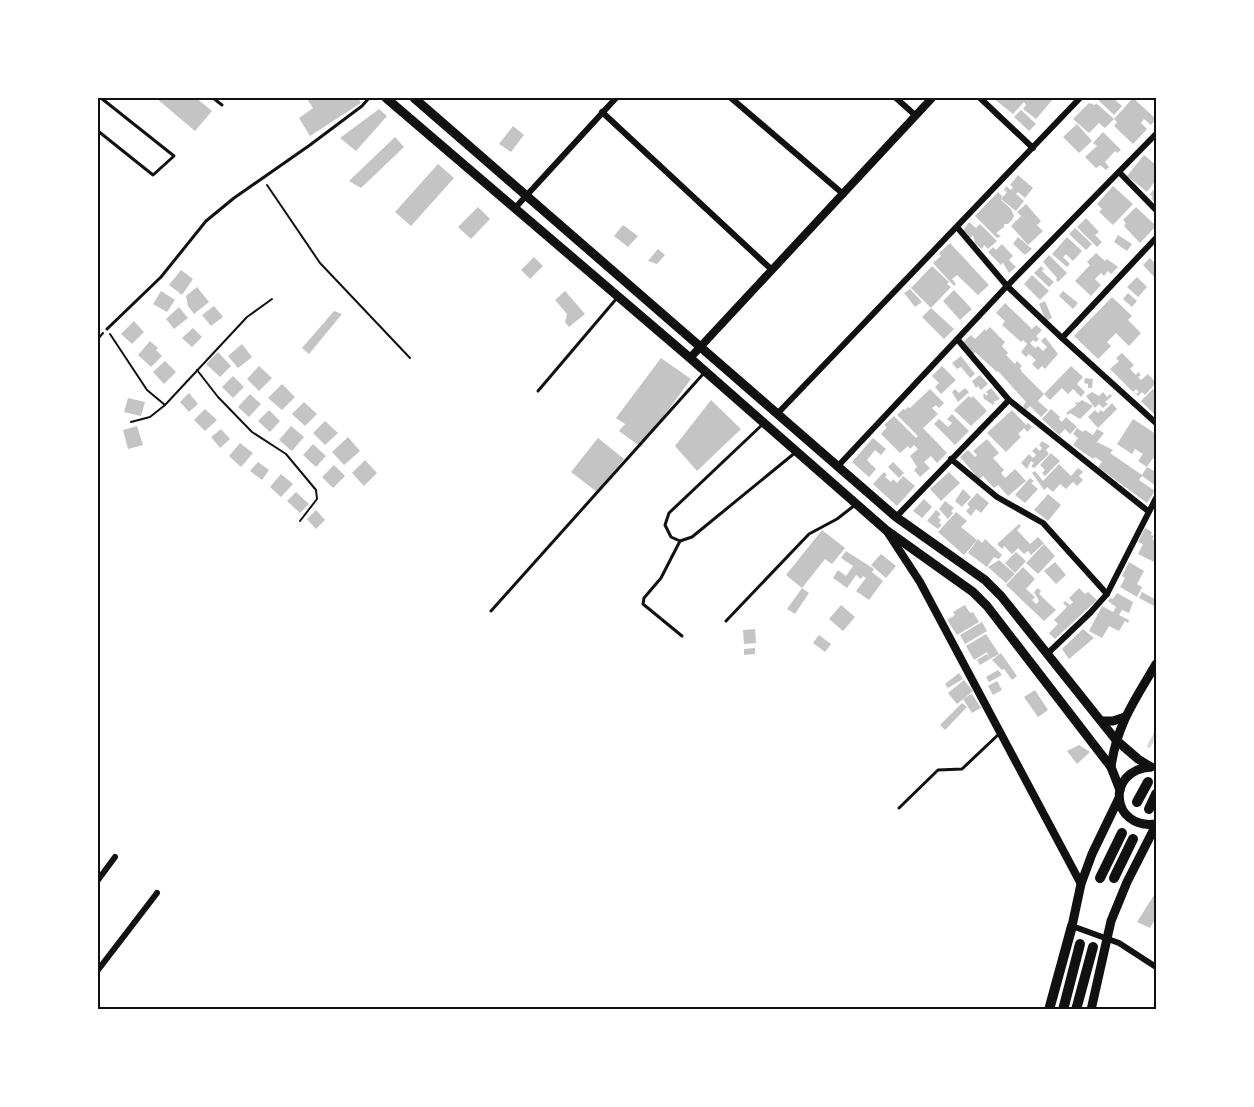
<svg xmlns="http://www.w3.org/2000/svg" width="1254" height="1107" font-family="Ubuntu,sans-serif">
<rect width="100%" height="100%" fill="#fff"/>
<g fill="none" stroke-linecap="round" stroke-linejoin="round">
<polyline stroke="#d9d9d9" stroke-width="4" points="1149,746 1156,733"/>
</g>
<g fill="#c4c4c4">
<polygon points="156,98 196,98 212,111 195,131"/>
<polygon points="309,98 358,98 361,103 310,136 299,118 313,108 307,99"/>
<polygon points="993,98 1054,98 1036,119 1023,109 1026,105 1024,102 1013,114"/>
<polygon points="1099,98 1113,98 1122,106 1114,115 1097,99"/>
<polygon points="1133,98 1156,119 1151,125 1144,119 1141,123 1147,129 1133,144 1114,126 1117,122 1114,119 1105,128 1099,123 1089,133 1073,119 1089,103 1095,105 1096,103 1114,119"/>
<polygon points="379,109 387,116 356,151 340,138"/>
<polygon points="1021,110 1036,124 1029,131 1014,117"/>
<polygon points="1077,124 1092,141 1079,153 1063,137"/>
<polygon points="513,126 524,135 511,152 499,144"/>
<polygon points="1103,132 1121,150 1117,153 1115,151 1105,162 1109,167 1106,170 1100,165 1096,168 1085,157 1097,146 1093,143"/>
<polygon points="395,137 404,147 361,188 349,181"/>
<polygon points="1144,155 1156,165 1156,180 1147,192 1127,176"/>
<polygon points="438,164 454,178 411,226 395,212"/>
<polygon points="1018,175 1033,188 1025,198 1018,192 1016,194 1024,201 1016,211 1001,199 1007,192 1004,190 1006,186 1011,190 1013,187 1010,185"/>
<polygon points="1113,186 1133,204 1113,225 1099,212 1102,209 1097,204"/>
<polygon points="1156,187 1156,204 1151,198 1153,197 1150,194"/>
<polygon points="998,192 1002,196 1001,200 1011,209 1014,216 1012,220 1008,224 1004,224 1004,227 996,233 1001,236 997,238 975,216"/>
<polygon points="1026,204 1041,221 1037,225 1043,231 1028,245 1011,226 1021,216 1017,212"/>
<polygon points="478,207 490,219 471,239 458,227"/>
<polygon points="1136,207 1156,226 1140,243 1124,226 1126,223 1123,220"/>
<polygon points="1086,218 1099,232 1095,235 1102,242 1097,247 1077,227"/>
<polygon points="969,222 976,228 980,224 997,241 988,249 984,245 982,249 975,243 973,235 970,238 964,230"/>
<polygon points="623,225 638,236 628,247 614,236"/>
<polygon points="1075,228 1092,244 1086,250 1069,234"/>
<polygon points="1118,235 1132,244 1127,251 1114,242"/>
<polygon points="1018,237 1032,249 1025,255 1013,244"/>
<polygon points="1067,237 1082,251 1073,261 1066,254 1063,257 1070,264 1067,267 1052,254"/>
<polygon points="950,243 989,285 978,295 957,275 952,279 956,284 954,286 933,263 941,256 939,253"/>
<polygon points="1002,244 1013,256 1009,260 1016,267 1009,273 1003,263 1001,265 988,252 993,247 996,250"/>
<polygon points="658,249 665,255 657,264 648,261"/>
<polygon points="1096,253 1105,261 1107,259 1118,267 1111,274 1108,271 1104,276 1101,273 1095,279 1101,285 1091,296 1075,281 1090,265 1087,262"/>
<polygon points="1049,255 1067,273 1058,282 1056,280 1057,278 1043,262"/>
<polygon points="534,257 543,266 530,279 521,270"/>
<polygon points="1150,258 1156,265 1156,279 1143,265"/>
<polygon points="932,266 949,282 947,284 951,287 931,308 954,329 944,339 922,317 931,308 911,288"/>
<polygon points="1041,266 1044,269 1042,271 1054,282 1049,287 1034,273"/>
<polygon points="181,270 193,279 182,295 169,285"/>
<polygon points="1032,275 1049,291 1040,300 1024,284"/>
<polygon points="1137,277 1147,287 1138,297 1127,287"/>
<polygon points="197,287 209,302 194,314 188,306 186,296"/>
<polygon points="910,289 922,302 915,307 904,293"/>
<polygon points="954,290 972,309 960,320 943,301"/>
<polygon points="161,291 175,300 167,312 153,304"/>
<polygon points="565,291 585,314 569,327 565,322 567,314 555,300"/>
<polygon points="1063,291 1078,303 1073,309 1059,296"/>
<polygon points="1128,293 1137,301 1132,307 1123,299"/>
<polygon points="1112,297 1132,316 1128,320 1141,333 1129,346 1116,333 1107,342 1111,346 1098,359 1074,336"/>
<polygon points="1045,301 1052,318 1046,321 1039,304"/>
<polygon points="1005,303 1032,329 1036,325 1042,330 1036,336 1039,339 1036,342 1033,340 1030,343 1035,348 1038,346 1043,351 1047,347 1041,341 1045,337 1058,354 1045,369 1042,366 1038,370 1032,364 1036,360 1029,354 1026,357 1021,352 1027,344 1023,340 1021,342 1002,325 1005,321 996,313"/>
<polygon points="214,306 223,317 211,326 202,315"/>
<polygon points="179,307 188,318 174,329 166,319"/>
<polygon points="334,311 342,314 309,354 302,348"/>
<polygon points="134,321 144,332 132,344 121,334"/>
<polygon points="990,327 1005,342 1002,346 1008,353 1006,355 1015,364 1017,361 1022,366 1020,368 1022,372 1044,394 1038,401 1048,410 1041,417 1030,406 1026,410 1023,406 1026,402 998,371 997,372 975,352 973,354 962,343 971,335 975,339 985,329 986,331"/>
<polygon points="193,328 202,337 192,347 182,338"/>
<polygon points="150,341 158,348 156,350 162,356 151,367 138,355"/>
<polygon points="242,344 252,357 238,368 228,356"/>
<polygon points="218,352 231,366 220,377 206,364"/>
<polygon points="1122,353 1134,365 1130,369 1136,375 1138,372 1141,375 1138,377 1141,380 1148,374 1156,383 1145,395 1142,392 1138,396 1136,394 1139,392 1136,389 1133,392 1110,369 1119,361 1116,358"/>
<polygon points="961,356 975,374 970,378 961,367 957,369 952,363"/>
<polygon points="661,358 691,379 641,447 619,431 625,424 616,418"/>
<polygon points="165,361 176,372 164,384 153,372"/>
<polygon points="259,366 272,378 259,391 247,379"/>
<polygon points="942,366 956,380 941,394 935,387 939,383 932,376"/>
<polygon points="1071,366 1083,377 1077,384 1085,392 1081,397 1073,389 1068,394 1062,388 1050,400 1044,394"/>
<polygon points="980,375 988,384 981,390 978,386 976,388 972,381"/>
<polygon points="233,376 244,387 233,398 222,387"/>
<polygon points="1085,378 1093,379 1092,388 1088,388 1088,384 1084,383"/>
<polygon points="282,384 295,397 282,410 268,398"/>
<polygon points="965,388 969,392 958,402 952,392 955,389 959,393"/>
<polygon points="991,388 1000,399 993,402 995,403 993,405 983,398 984,397 983,395 984,393 986,396 988,394 986,392"/>
<polygon points="930,389 944,403 939,408 936,405 932,408 938,414 923,428 947,453 937,463 931,456 924,462 930,468 920,477 914,470 917,467 910,456 918,449 914,445 910,449 908,446 900,453 881,434 887,427 884,425 894,416 916,438 918,436 897,415 903,409 905,410 908,407 910,408"/>
<polygon points="1153,389 1156,392 1156,416 1141,401"/>
<polygon points="1092,392 1099,396 1103,392 1107,397 1110,394 1112,396 1105,402 1108,404 1103,408 1099,404 1095,408 1086,396"/>
<polygon points="189,393 198,404 189,412 180,402"/>
<polygon points="250,394 261,404 249,417 238,407"/>
<polygon points="969,396 971,398 973,396 987,411 971,426 954,410"/>
<polygon points="128,398 145,402 141,416 124,412"/>
<polygon points="711,400 741,429 697,471 675,446"/>
<polygon points="1082,400 1093,406 1080,419 1070,413 1068,415 1066,413 1077,405 1075,403 1076,402 1078,403"/>
<polygon points="304,402 317,414 305,426 292,414"/>
<polygon points="1112,403 1117,409 1098,428 1088,417 1095,410 1098,413 1101,410 1103,412"/>
<polygon points="205,409 217,420 205,431 194,420"/>
<polygon points="1051,409 1060,417 1059,419 1062,422 1066,417 1077,427 1070,434 1065,429 1059,435 1042,419"/>
<polygon points="269,410 280,421 270,432 258,421"/>
<polygon points="1012,410 1026,425 1028,423 1032,427 1027,432 1024,428 1018,434 1021,437 1006,452 987,433"/>
<polygon points="952,414 969,431 955,445 934,424 939,419 948,427 952,423 947,419"/>
<polygon points="1133,419 1156,434 1156,460 1153,458 1147,467 1138,461 1143,454 1135,449 1132,454 1117,444"/>
<polygon points="325,421 338,433 325,445 313,433"/>
<polygon points="137,426 143,445 128,449 123,430"/>
<polygon points="291,426 304,437 292,451 279,440"/>
<polygon points="1077,428 1083,432 1085,430 1093,435 1097,429 1104,433 1097,442 1113,450 1110,453 1142,475 1147,467 1156,472 1156,486 1142,476 1139,480 1155,491 1147,503 1098,467 1102,462 1095,457 1093,459 1073,445 1078,438 1073,434"/>
<polygon points="221,429 230,439 220,448 211,437"/>
<polygon points="348,437 360,451 344,465 332,452"/>
<polygon points="598,438 624,459 597,492 571,472"/>
<polygon points="873,438 886,449 881,455 875,450 867,460 876,469 869,477 852,462"/>
<polygon points="987,439 999,453 993,458 1004,470 1001,473 1005,478 1015,469 1026,481 1008,496 998,485 994,488 983,476 979,479 960,457 968,450 975,457 977,455 973,451"/>
<polygon points="1042,441 1050,446 1046,450 1049,454 1034,468 1031,466 1034,463 1031,461 1027,469 1021,463 1029,454 1033,458 1036,455 1032,451 1036,447 1040,451 1042,448 1039,445"/>
<polygon points="240,443 253,453 241,467 229,456"/>
<polygon points="313,444 326,456 316,467 303,455"/>
<polygon points="1051,453 1060,461 1045,476 1042,473 1045,470 1040,465"/>
<polygon points="365,460 377,473 364,486 352,473"/>
<polygon points="258,462 269,470 262,480 250,471"/>
<polygon points="893,462 904,473 899,478 888,467"/>
<polygon points="1059,464 1071,476 1078,468 1083,472 1079,476 1083,480 1077,486 1073,482 1066,489 1060,484 1053,492 1047,487 1044,490 1032,473 1035,471 1043,481"/>
<polygon points="334,465 345,476 333,488 322,477"/>
<polygon points="884,472 887,475 885,477 891,482 893,479 897,483 903,476 915,486 897,506 873,484"/>
<polygon points="949,472 960,483 941,501 930,489"/>
<polygon points="281,474 293,484 281,497 270,487"/>
<polygon points="1030,478 1034,481 1031,483 1038,489 1025,503 1015,495"/>
<polygon points="963,489 971,497 962,507 955,501"/>
<polygon points="296,492 309,504 300,513 287,501"/>
<polygon points="977,493 989,503 981,513 976,509 971,516 966,511 970,507 967,504"/>
<polygon points="1048,494 1061,505 1048,521 1034,510"/>
<polygon points="924,499 932,507 922,518 913,511"/>
<polygon points="945,501 954,508 951,511 953,513 948,519 939,509"/>
<polygon points="316,510 325,520 316,529 307,519"/>
<polygon points="936,510 941,514 938,517 941,520 939,523 942,525 938,529 927,521"/>
<polygon points="956,512 967,521 961,527 977,540 964,555 938,532"/>
<polygon points="1019,524 1021,526 1017,530 1030,544 1038,537 1044,543 1031,555 1028,551 1024,554 1018,548 1012,554 1004,546 1002,549 997,544"/>
<polygon points="1145,528 1152,532 1151,535 1154,536 1152,539 1156,542 1156,563 1138,554 1143,544 1138,542"/>
<polygon points="822,530 845,548 832,564 825,559 802,588 786,575"/>
<polygon points="978,539 982,543 985,539 1002,555 999,559 994,557 987,567 968,553"/>
<polygon points="1044,544 1055,556 1038,574 1026,563"/>
<polygon points="846,551 874,569 872,572 883,581 869,600 856,591 866,578 863,576 861,579 856,575 847,588 833,578 838,570 846,576 853,566 841,558"/>
<polygon points="1016,552 1026,561 1015,573 1005,563"/>
<polygon points="881,554 896,566 886,578 871,565"/>
<polygon points="999,560 1015,574 1006,583 988,567"/>
<polygon points="1055,562 1066,575 1056,584 1044,571"/>
<polygon points="1129,562 1144,571 1137,584 1142,587 1137,597 1120,587 1125,578 1122,576"/>
<polygon points="1023,567 1035,579 1026,589 1035,597 1032,600 1036,604 1039,601 1034,592 1038,588 1041,591 1039,594 1056,610 1044,621 1006,585"/>
<polygon points="802,588 809,593 795,614 787,609"/>
<polygon points="1079,588 1085,594 1088,592 1097,600 1055,639 1049,633 1058,624 1054,620 1067,607 1063,603 1065,601 1070,605 1073,602 1069,598"/>
<polygon points="1142,592 1156,600 1156,607 1139,598"/>
<polygon points="1117,593 1133,602 1129,613 1122,610 1119,615 1129,620 1128,623 1125,621 1119,631 1109,626 1102,638 1089,631 1102,606 1113,612 1116,607 1108,601 1110,598 1113,599"/>
<polygon points="841,605 855,617 843,631 829,619"/>
<polygon points="965,605 970,613 973,612 979,622 957,635 947,620 955,615 953,612"/>
<polygon points="982,622 987,631 965,644 960,635"/>
<polygon points="755,629 756,643 744,644 743,630"/>
<polygon points="1083,629 1094,638 1069,659 1062,649"/>
<polygon points="986,634 999,654 990,659 987,652 974,660 966,646"/>
<polygon points="819,635 831,644 825,652 813,643"/>
<polygon points="755,648 755,654 744,655 744,649"/>
<polygon points="1001,653 1017,676 1012,680 1004,669 1002,670 992,660"/>
<polygon points="987,654 990,659 980,665 977,660"/>
<polygon points="998,670 1002,675 989,682 986,677"/>
<polygon points="959,673 963,679 948,688 945,684"/>
<polygon points="964,680 973,691 957,704 948,693"/>
<polygon points="997,681 1002,690 993,695 988,686"/>
<polygon points="1035,690 1048,710 1038,717 1024,697"/>
<polygon points="972,694 981,708 972,713 963,699"/>
<polygon points="962,703 967,707 945,730 940,725"/>
<polygon points="1079,745 1090,752 1077,764 1067,751"/>
<polygon points="1154,895 1156,896 1156,918 1150,928 1137,922"/>
</g>
<g fill="none" stroke-linecap="round" stroke-linejoin="round">
<g stroke="#111" stroke-width="2">
<polyline points="267,185 320,263 410,358"/>
<polyline points="110,334 147,390 165,405"/>
<polyline points="98,339 103,333"/>
<polyline points="197,370 218,397 252,432 286,454 316,490 317,499 300,521"/>
<polyline points="131,422 150,417 165,405 247,317 272,299"/>
</g>
<g stroke="#111" stroke-width="3">
<polyline points="213,98 222,105"/>
<polyline points="98,131 153,175 174,156 101,98"/>
<polyline points="107,329 161,277 206,221 234,198 310,145 362,106 369,98"/>
<polyline points="538,391 617,298"/>
<polyline points="763,424 669,513 665,525 671,537 680,541 692,537 796,452"/>
<polyline points="680,541 661,578 644,598 643,604 682,636"/>
<polyline points="491,611 704,373"/>
<polyline points="726,621 809,534 837,519 855,505"/>
<polyline points="899,808 938,770 962,769 1000,733"/>
</g>
<g stroke="#111" stroke-width="6">
<polyline points="731,98 842,193"/>
<polyline points="896,98 915,115"/>
<polyline points="980,98 1033,148"/>
<polyline points="602,112 772,270"/>
<polyline points="1119,172 1156,210"/>
<polyline points="515,208 616,98"/>
<polyline points="957,227 1007,286 1062,338 1156,423"/>
<polyline points="1062,338 1156,238"/>
<polyline points="958,340 1009,400 1148,511"/>
<polyline points="778,413 1080,98"/>
<polyline points="951,459 997,497 1043,523 1107,594"/>
<polyline points="838,466 1007,286 1156,134"/>
<polyline points="896,517 1009,400"/>
<polyline points="1047,654 1090,613 1107,594 1156,498"/>
<polyline points="98,880 115,857"/>
<polyline points="1072,926 1119,943 1156,967"/>
<polyline points="98,970 157,893"/>
</g>
<g stroke="#111" stroke-width="8">
<polyline points="690,358 932,98"/>
<polyline points="888,533 920,582 1081,884"/>
</g>
<g stroke="#111" stroke-width="9">
<polyline points="386,98 690,358 886,530 973,592 987,606 1111,767 1120,790"/>
<polyline points="414,98 896,517 985,580 1001,596 1116,740 1138,759 1151,767"/>
<polyline points="1101,721 1113,721 1125,717"/>
<path d="M1111,767c6,-43 24,-67 45,-103"/>
<path d="M1151,767c-46,3 -40,63 5,57"/>
<polyline points="1072,926 1081,884 1092,854 1119,798"/>
<polyline points="1091,1010 1111,921 1127,882 1156,825"/>
</g>
<g stroke="#111" stroke-width="10">
<polyline points="1137,802 1148,782"/>
<polyline points="1149,809 1156,794"/>
<polyline points="1100,878 1122,833"/>
<polyline points="1114,878 1133,839"/>
<polyline points="1049,1010 1072,926"/>
<polyline points="1063,1010 1080,944"/>
<polyline points="1076,1010 1093,947"/>
</g>
</g>
<rect width="1254" height="1107" fill="none" stroke="#ffffff" stroke-width="198"/>
<rect x="99" y="99" width="1056" height="909" fill="none" stroke="#111" stroke-width="2"/>
</svg>
